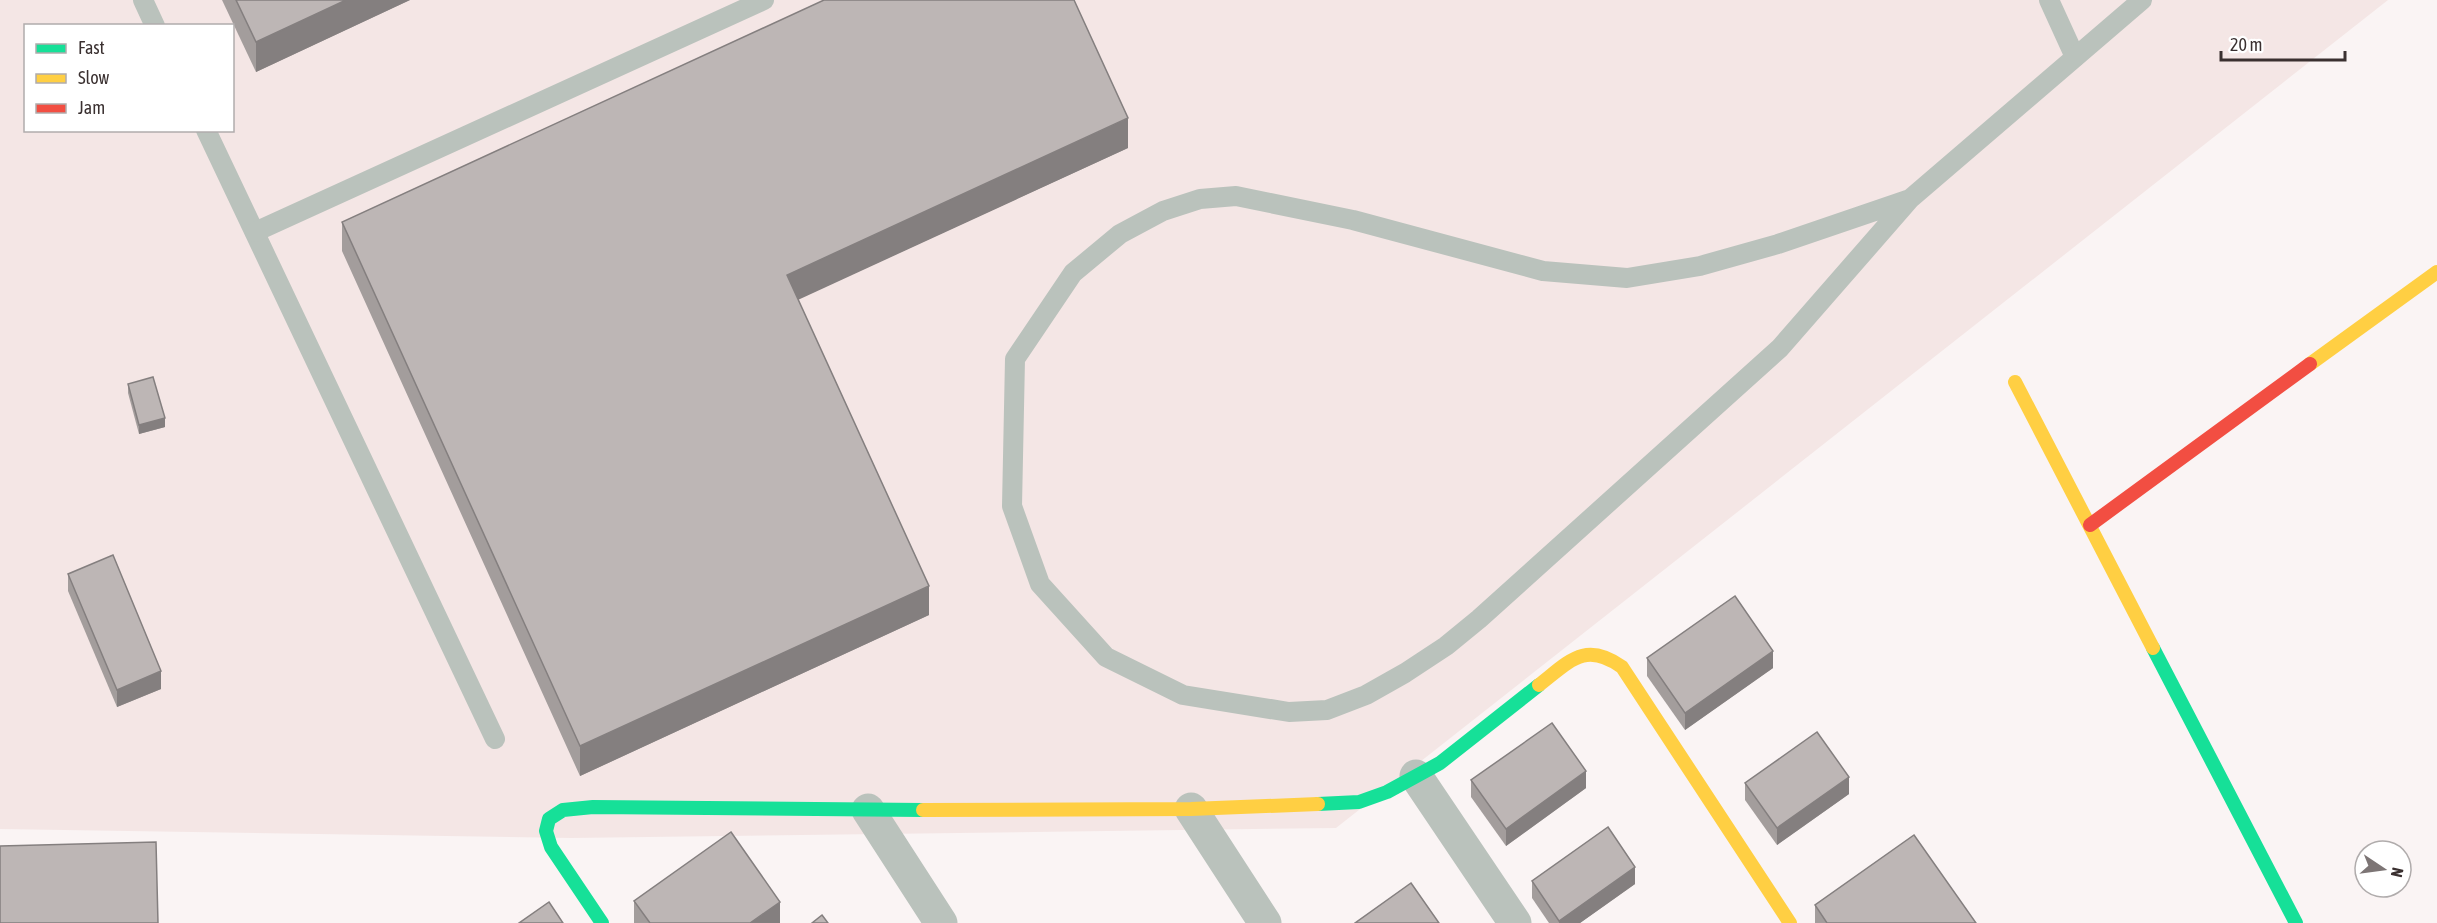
<svg xmlns="http://www.w3.org/2000/svg" width="2437" height="923" viewBox="0 0 2437 923" font-family="'Asap Condensed',sans-serif">
<style>
.built{fill:#f4e6e5;fill-rule:evenodd}
.lines{fill:none;stroke-linecap:round;stroke-linejoin:round}
.lane{stroke:#bac2bc;stroke-width:20}
.street{stroke:#bac2bc;stroke-width:33}
.fast{stroke:#16e098;stroke-width:14}
.slow{stroke:#ffcf43;stroke-width:14}
.jam{stroke:#f24e42;stroke-width:14}
.wall{fill:#a39d9c}
.shaded-wall{fill:#847f7f}
.building{fill:#bdb6b5;stroke:#847f7f;stroke-width:1.5}
</style>
<rect width="100%" height="100%" fill="#faf4f4"/>
<path class="built" d="M0,0H2388L1336,828L571,838L0,829ZM26,26H232V130H26Z"/>
<g class="lines">
<g class="lane">
<path d="M143,0L155,26"/>
<path d="M2049,0L2075,57"/>
<path d="M206,130L495,739"/>
<path d="M1910,199L1780,348L1479,619L1446,646L1405,673L1366,695L1327,710L1289,712L1183,695L1106,657L1040,584L1012,506L1015,359L1073,273L1120,234L1163,211L1200,199L1236,196L1353,220L1543,271L1627,278L1700,266L1778,244L1910,199L2142,0"/>
<path d="M255,232L764,0"/>
</g>
<g class="street">
<path d="M1416,776L1515,923"/>
<path d="M1191,809L1265,923"/>
<path d="M868,810L941,923"/>
</g>
<g class="fast">
<path d="M2153,648L2296,923"/>
<path d="M1318,804L1359,802L1387,792L1440,763L1539,685"/>
<path d="M602,923L551,847L546,831L549,819L563,810L593,807L923,810"/>
</g>
<g class="slow">
<path d="M2310,364L2437,272"/>
<path d="M2015,382L2153,648"/>
<path d="M1539,685C1570,661 1585,641 1622,667L1790,923"/>
<path d="M923,810L1191,809L1318,804"/>
</g>
<path class="jam" d="M2090,525L2310,364"/>
</g>
<g class="wall">
<path d="M222,0H410L256,72Z"/>
<path d="M1128,148L798,299L929,615L580,776L342,251V222Z"/>
<path d="M128,384L165,427L139,434L128,393Z"/>
<path d="M68,574L161,689L117,707L68,591Z"/>
<path d="M1647,658L1773,668L1685,730L1647,676Z"/>
<path d="M1471,780L1586,788L1506,846L1471,797Z"/>
<path d="M1745,783L1849,794L1777,845L1745,800Z"/>
<path d="M1532,881L1635,884L1580,923H1549L1532,898Z"/>
<path d="M634,901L780,923H634Z"/>
<path d="M1815,905L1976,923H1815Z"/>
</g>
<g class="shaded-wall">
<path d="M346,0H410L256,72V42Z"/>
<path d="M1128,118V148L787,305V275Z"/>
<path d="M165,418V427L139,434V425Z"/>
<path d="M929,586V615L580,776V746Z"/>
<path d="M1773,651V668L1685,730V713Z"/>
<path d="M161,671V689L117,707V690Z"/>
<path d="M1586,771V788L1506,846V829Z"/>
<path d="M1849,777V794L1777,845V828Z"/>
<path d="M1635,867V884L1580,923H1559V921Z"/>
<path d="M780,902V923H750Z"/>
</g>
<g class="building">
<path d="M236,0H346L256,42Z"/>
<path d="M824,0H1074L1128,118L787,275L929,586L580,746L342,222Z"/>
<path d="M153,377L165,418L139,425L128,384Z"/>
<path d="M113,555L161,671L117,690L68,574Z"/>
<path d="M1735,596L1773,651L1685,713L1647,658Z"/>
<path d="M1552,723L1586,771L1506,829L1471,780Z"/>
<path d="M1817,732L1849,777L1777,828L1745,783Z"/>
<path d="M1608,827L1635,867L1559,921L1532,881Z"/>
<path d="M731,832L780,902L750,923H650L634,901Z"/>
<path d="M1914,835L1976,923H1827L1815,905Z"/>
<path d="M156,842L158,923H0V846Z"/>
<path d="M1411,883L1439,923H1355Z"/>
<path d="M549,902L563,923H519Z"/>
<path d="M822,915L828,923H812Z"/>
</g>
<rect x="24" y="24" width="210" height="108" fill="#ffffff" stroke="#b0acac" stroke-width="1.5"/>
<rect x="36" y="44" width="30" height="9" fill="#16e098" stroke="#b0acac" stroke-width="1.5"/>
<text x="78" y="54" font-size="18" fill="#3a3030">Fast</text>
<rect x="36" y="74" width="30" height="9" fill="#ffcf43" stroke="#b0acac" stroke-width="1.5"/>
<text x="78" y="84" font-size="18" fill="#3a3030">Slow</text>
<rect x="36" y="104" width="30" height="9" fill="#f24e42" stroke="#b0acac" stroke-width="1.5"/>
<text x="78" y="114" font-size="18" fill="#3a3030">Jam</text>
<g transform="translate(2383 869) rotate(103)"><circle r="28" fill="#ffffff" stroke="#b0acac" stroke-width="1.5"/>
<path d="M0-4.5L10 22L0 15L-10 22Z" fill="#7d7575"/>
<text y="-9" font-size="16" font-weight="bold" text-anchor="middle" fill="#3a3030">N</text>
</g>
<path d="M2221 51v9h124v-9" fill="none" stroke="#3a3030" stroke-width="3"/>
<text x="2230" y="51" font-size="18" fill="#3a3030" stroke="#ffffff" stroke-width="4.5" paint-order="stroke">20 m</text>
</svg>
